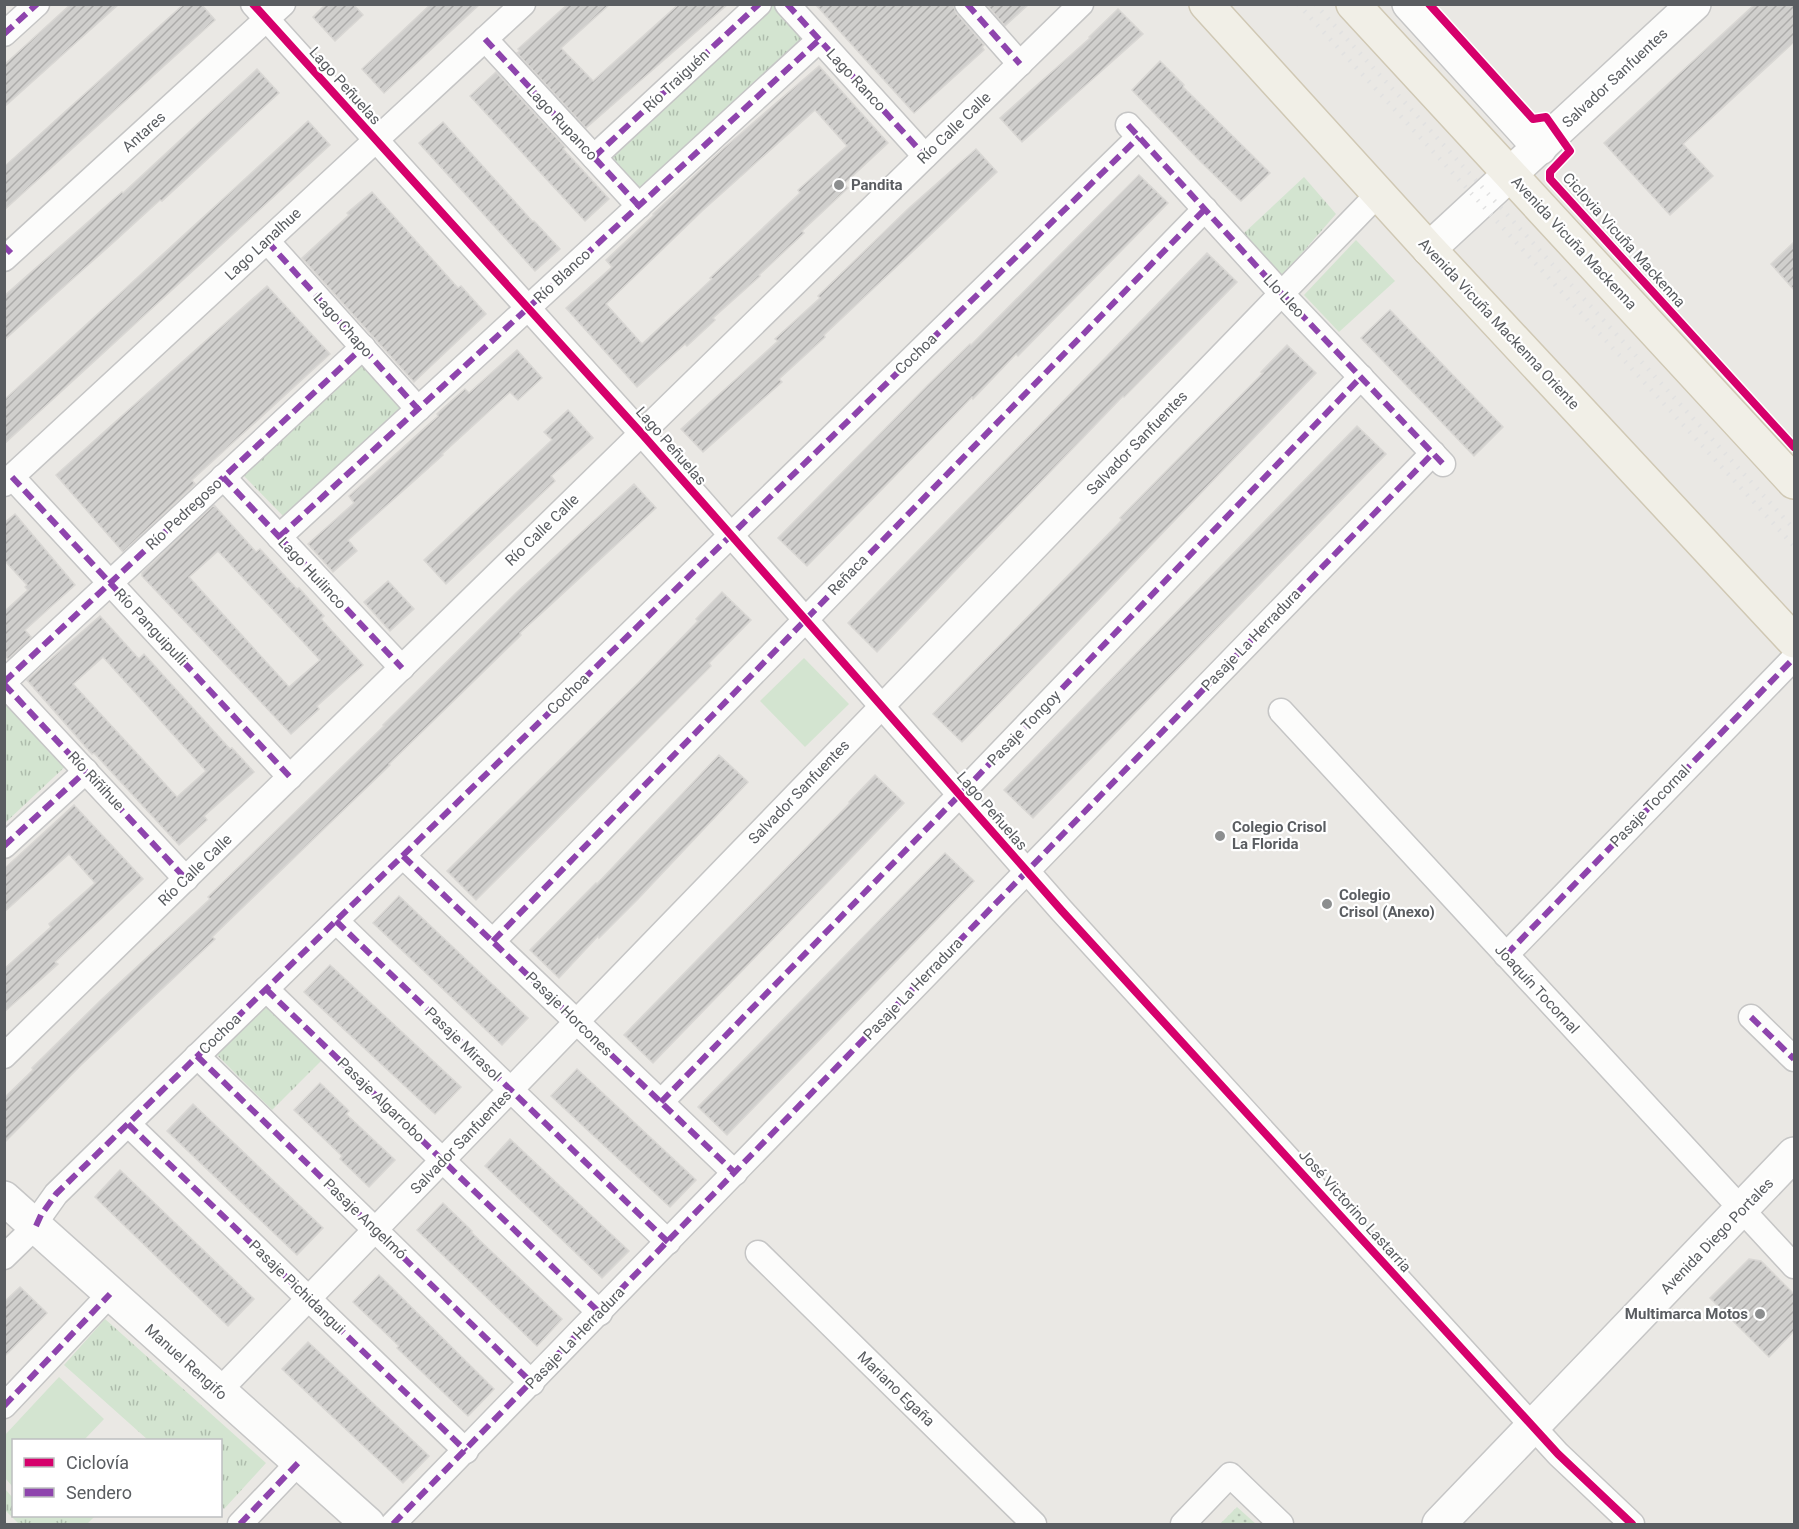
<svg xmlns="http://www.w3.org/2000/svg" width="1799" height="1529" viewBox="0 0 1799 1529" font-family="Roboto,sans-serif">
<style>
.grass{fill:url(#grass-tufts)}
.park{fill:url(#park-dots)}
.pitch{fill:#d3e4d0}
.building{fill:url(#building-hatch);stroke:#d9d7d4;stroke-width:1.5;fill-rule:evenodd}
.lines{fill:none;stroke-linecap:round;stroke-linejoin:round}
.street-casing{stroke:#c5c5c5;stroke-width:27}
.secondary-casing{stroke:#c6c6c6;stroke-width:36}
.primary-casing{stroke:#d0c8b4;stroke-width:36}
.street{stroke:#fcfcfb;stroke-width:24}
.secondary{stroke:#fcfcfb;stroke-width:33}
.primary{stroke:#f1efe7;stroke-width:33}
.rail{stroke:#e1e1e1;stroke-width:4.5;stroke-dasharray:1.5 8;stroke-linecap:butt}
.quiet{stroke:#8e44ad;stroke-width:6;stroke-dasharray:12 6;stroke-linecap:butt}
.cycleway-casing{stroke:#fff;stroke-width:11}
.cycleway{stroke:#d6006c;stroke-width:8}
.poi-dot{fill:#8c8e8f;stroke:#fff;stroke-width:2}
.labels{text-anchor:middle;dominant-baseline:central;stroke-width:4.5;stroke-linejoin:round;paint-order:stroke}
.street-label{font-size:15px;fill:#5a5d61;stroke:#fff}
.poi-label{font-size:15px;font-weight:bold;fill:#5a5d61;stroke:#fff;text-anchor:start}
</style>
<defs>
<pattern id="grass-tufts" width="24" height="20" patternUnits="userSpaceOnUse" patternTransform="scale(1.5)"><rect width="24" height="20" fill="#d3e4d0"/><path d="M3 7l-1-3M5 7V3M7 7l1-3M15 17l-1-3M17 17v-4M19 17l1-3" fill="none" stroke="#aebcac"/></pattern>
<pattern id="park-dots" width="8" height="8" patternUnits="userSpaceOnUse" patternTransform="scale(1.5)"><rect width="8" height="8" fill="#d3e4d0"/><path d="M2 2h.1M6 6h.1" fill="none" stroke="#aebcac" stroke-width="1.8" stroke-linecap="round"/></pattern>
<pattern id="building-hatch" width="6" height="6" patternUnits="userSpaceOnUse" patternTransform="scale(1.5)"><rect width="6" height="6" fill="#d0cfcd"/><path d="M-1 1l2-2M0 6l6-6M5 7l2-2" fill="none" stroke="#acabaa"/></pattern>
</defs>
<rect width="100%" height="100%" fill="#eae8e4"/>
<g class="grass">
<path d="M764,5H776L806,39L640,193L603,156Z"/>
<path d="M1304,177L1336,214L1282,276L1243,234Z"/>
<path d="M1356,240L1395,281L1339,332L1304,295Z"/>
<path d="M368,359L408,408L287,520L243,475Z"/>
<path d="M4,702L70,762L5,823Z"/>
<path d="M268,999L326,1056L272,1110L215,1053Z"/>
<path d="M105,1319L266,1463L224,1509L221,1505L220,1440H148L64,1365Z"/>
<path d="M5,1489L13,1498L14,1516H95L87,1524H19L5,1510Z"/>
</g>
<path class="park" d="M1237,1507L1256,1524H1220Z"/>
<g class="pitch">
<path d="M804,658L849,704L805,747L760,701Z"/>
<path d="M59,1377L104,1419L84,1440H14L13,1487L5,1478V1435Z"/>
</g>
<g class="building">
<path d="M71,4H119L4,107V65Z"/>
<path d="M184,4H201L215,20L4,210V167Z"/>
<path d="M326,4H353L363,15L335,41L313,17Z"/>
<path d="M431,4H480L384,93L362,69Z"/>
<path d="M568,4H610L561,48L593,81L679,4H728L586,128L517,53L520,51L518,49Z"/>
<path d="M815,4H953L956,13L984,45L982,47L984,50L914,113Z"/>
<path d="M986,4H1029L1005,26Z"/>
<path d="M1755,4H1794V42L1683,144L1713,176L1670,215L1604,143Z"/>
<path d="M1118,9L1143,34L1022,142L1000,118L1090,38L1089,37Z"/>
<path d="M1160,61L1184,85L1183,87L1270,173L1241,201L1199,160L1132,90Z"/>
<path d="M819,66L888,143L844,184L848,188L802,231L804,233L759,275L760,276L713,318L715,320L687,346L685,344L637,387L566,308L612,267L606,260L654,215L653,214L724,148ZM815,110L847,146L798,190L800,193L710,278L712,279L642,344L606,304L702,211Z"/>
<path d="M257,69L279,93L162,201L160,200L115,241L4,340V296L122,192L123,193Z"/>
<path d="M496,72L565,147L563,149L609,199L585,221L470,96Z"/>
<path d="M308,121L330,145L4,444V400Z"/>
<path d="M443,122L533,222L534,221L560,249L535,271L419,143Z"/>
<path d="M976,149L997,172L824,335L825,337L779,379L782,382L703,452L681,429L778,341L775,339L820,298L818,296L909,208Z"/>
<path d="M1139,175L1168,203L1018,356L1016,354L973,399L972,397L807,566L778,538L927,386L970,344L971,345Z"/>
<path d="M372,192L458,288L461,286L486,314L414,382L302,258L349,215L347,213Z"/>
<path d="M1794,242V290L1771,264Z"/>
<path d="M1207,253L1237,282L1124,397L1123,396L877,652L848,623Z"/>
<path d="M267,286L330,354L192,480L195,484L123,552L56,475Z"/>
<path d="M1390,310L1503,427L1474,456L1361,338Z"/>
<path d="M1287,345L1316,373L962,742L933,714L1122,520L1120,518L1263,373L1261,372Z"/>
<path d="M517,350L542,378L518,400L510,392L442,454L443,455L348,540L357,551L333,572L308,544L354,503L349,496L438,416L437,414L465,389L469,393Z"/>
<path d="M568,410L593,438L551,476L555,481L446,584L424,560L552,440L544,432Z"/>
<path d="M1357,426L1386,454L1033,818L1004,790Z"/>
<path d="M634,484L656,508L520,633L521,635L389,764L390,765L212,937L215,939L81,1065L4,1143V1098L33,1070L32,1068L101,1000L210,899L208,897L384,726L383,725L517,592Z"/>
<path d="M214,505L256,552L260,549L297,589L299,588L324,616L321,619L363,665L317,706L319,709L291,734L142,576V573ZM218,551L320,660L289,687L189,577Z"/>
<path d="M15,514L75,585L25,630L31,637L8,659L4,655V608L6,610L28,590L25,587L27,585L4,560V523Z"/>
<path d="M388,581L414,609L390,631L364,602Z"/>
<path d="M722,592L751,620L709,663L711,666L476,900L447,871L639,682L698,621L696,619Z"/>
<path d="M100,616L139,659L144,654L230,749L232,748L254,772L204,816L207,820L179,845L94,753L92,754L27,680ZM103,657L206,771L177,797L73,684Z"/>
<path d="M719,755L748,782L638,899L599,938L598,936L559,978L530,950L596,883L597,884Z"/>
<path d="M875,775L904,803L653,1063L624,1035L850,803L849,802Z"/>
<path d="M74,805L143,879L55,962L58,964L4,1012V969L51,927L49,924L95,883L69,854L4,912V869Z"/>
<path d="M945,853L974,881L727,1135L698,1107Z"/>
<path d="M399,896L528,1018L502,1045L373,923Z"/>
<path d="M330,965L461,1087L435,1114L304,992Z"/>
<path d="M577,1069L696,1180L670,1207L551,1096Z"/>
<path d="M320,1083L349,1111L346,1114L395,1160L369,1187L340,1159L342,1156L294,1110Z"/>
<path d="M193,1104L323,1228L297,1255L167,1131Z"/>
<path d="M510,1139L629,1251L602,1278L485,1166Z"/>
<path d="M120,1170L254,1299L228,1326L95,1197Z"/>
<path d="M443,1203L472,1231L471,1232L562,1319L537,1346L417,1230Z"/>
<path d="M1749,1259L1761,1261L1794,1294V1331L1769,1357L1710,1298Z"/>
<path d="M379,1275L494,1389L468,1416L397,1348L399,1346L353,1302Z"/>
<path d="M20,1287L47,1313L4,1357V1302Z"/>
<path d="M308,1342L429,1456L403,1483L282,1369Z"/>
</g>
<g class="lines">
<g class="street-casing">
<g id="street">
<path d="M253,4L642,434L1062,911L1558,1454L1632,1524"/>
<path d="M787,4L925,156"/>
<path d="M967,4L1020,64"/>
<path d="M4,34L37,4"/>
<path d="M485,39L639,206"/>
<path d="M1128,125L1281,293L1443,464"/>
<path d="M594,157L759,4"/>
<path d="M267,241L418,409"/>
<path d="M4,259L283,4"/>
<path d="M12,477L290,777"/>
<path d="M223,477L402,668"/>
<path d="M4,484L523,4"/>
<path d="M279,537L819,40"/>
<path d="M4,682L363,347"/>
<path d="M4,684L186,879"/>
<path d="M1281,711L1794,1266"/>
<path d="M4,846L86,771"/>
<path d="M403,856L735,1173"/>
<path d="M336,921L668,1242"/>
<path d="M493,941L1205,209"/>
<path d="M1506,955L1794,658"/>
<path d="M266,989L600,1313"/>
<path d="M1751,1017L1794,1059"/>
<path d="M4,1056L1081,4"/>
<path d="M197,1056L532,1383"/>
<path d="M661,1102L975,779L1361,377"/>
<path d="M128,1124L466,1451"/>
<path d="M758,1253L1034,1524"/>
<path d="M4,1257L36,1226L41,1215L56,1194L1139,137"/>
<path d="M219,1391L1379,193"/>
<path d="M4,1406L110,1294"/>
<path d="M240,1524L299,1462"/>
<path d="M393,1524L1433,453"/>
<path d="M1183,1524L1230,1475L1281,1524"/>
</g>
</g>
<g class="secondary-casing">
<g id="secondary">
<path d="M1409,4L1540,148"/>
<path d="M1429,249L1694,4"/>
<path d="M4,1198L368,1524"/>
<path d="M1439,1524L1794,1154"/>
</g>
</g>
<g class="primary-casing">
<g id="primary">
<path d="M1206,4L1429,249L1794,641"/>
<path d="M1353,4L1794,482"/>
</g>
</g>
<use href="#street" class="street"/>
<use href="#secondary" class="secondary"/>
<use href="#primary" class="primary"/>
<g class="rail">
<path d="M1298,4L1794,546"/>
<path d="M1315,4L1794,529"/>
</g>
<g class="quiet">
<path d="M787,4L925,156"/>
<path d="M967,4L1020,64"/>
<path d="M4,34L37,4"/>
<path d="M485,39L639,206"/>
<path d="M1128,125L1281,293L1443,464"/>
<path d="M594,157L759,4"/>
<path d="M267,241L418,409"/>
<path d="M4,246L11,253"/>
<path d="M12,477L290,777"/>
<path d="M223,477L402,668"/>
<path d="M279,537L819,40"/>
<path d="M4,682L363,347"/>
<path d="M4,684L186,879"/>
<path d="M4,846L86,771"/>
<path d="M403,856L735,1173"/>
<path d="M336,921L668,1242"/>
<path d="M493,941L1205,209"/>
<path d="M1506,955L1794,658"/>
<path d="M266,989L600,1313"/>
<path d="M1751,1017L1794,1059"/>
<path d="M197,1056L532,1383"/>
<path d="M661,1102L975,779L1361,377"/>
<path d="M128,1124L466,1451"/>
<path d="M36,1226L41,1215L56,1194L1139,137"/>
<path d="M4,1406L110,1294"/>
<path d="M240,1524L299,1462"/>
<path d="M393,1524L1433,453"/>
</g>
<g class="cycleway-casing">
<g id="cycleway">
<path d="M253,4L642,434L1062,911L1558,1454L1632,1524"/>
<path d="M1429,4L1533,119L1546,117L1570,151L1550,172V179L1794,447"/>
</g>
</g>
<use href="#cycleway" class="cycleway"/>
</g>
<g class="poi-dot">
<circle cx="839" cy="185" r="6"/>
<circle cx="1220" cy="836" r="6"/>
<circle cx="1327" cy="904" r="6"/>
<circle cx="1760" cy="1314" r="6"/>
</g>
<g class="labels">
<g class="street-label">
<text transform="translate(1615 78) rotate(-43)">Salvador Sanfuentes</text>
<text transform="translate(856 80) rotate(47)">Lago Ranco</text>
<text transform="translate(676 81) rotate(-43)">Río Traiguén</text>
<text transform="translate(345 86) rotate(48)">Lago Peñuelas</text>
<text transform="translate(562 123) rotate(47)">Lago Rupanco</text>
<text transform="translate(954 128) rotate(-44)">Río Calle Calle</text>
<text transform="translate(144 132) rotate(-42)">Antares</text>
<text transform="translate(1624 240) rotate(48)">Ciclovia Vicuña Mackenna</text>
<text transform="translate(1574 243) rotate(47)">Avenida Vicuña Mackenna</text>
<text transform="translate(263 244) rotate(-43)">Lago Lanalhue</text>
<text transform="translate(562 276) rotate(-43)">Río Blanco</text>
<text transform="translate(1284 296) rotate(47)">Llo Lleo</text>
<text transform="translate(1499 324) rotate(47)">Avenida Vicuña Mackenna Oriente</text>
<text transform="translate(343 325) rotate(48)">Lago Chapo</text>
<text transform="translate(916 354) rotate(-44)">Cochoa</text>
<text transform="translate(1137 443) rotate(-46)">Salvador Sanfuentes</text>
<text transform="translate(671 446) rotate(49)">Lago Peñuelas</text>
<text transform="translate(184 514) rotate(-43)">Río Pedregoso</text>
<text transform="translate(542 530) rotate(-44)">Río Calle Calle</text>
<text transform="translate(312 573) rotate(47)">Lago Huilinco</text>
<text transform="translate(848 575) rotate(-46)">Reñaca</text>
<text transform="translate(151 627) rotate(47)">Río Panguipulli</text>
<text transform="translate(1251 640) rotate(-46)">Pasaje La Herradura</text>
<text transform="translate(568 694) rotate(-44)">Cochoa</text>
<text transform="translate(1024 728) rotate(-46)">Pasaje Tongoy</text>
<text transform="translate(96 781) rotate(47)">Río Riñihue</text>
<text transform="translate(799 792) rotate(-46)">Salvador Sanfuentes</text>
<text transform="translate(1650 806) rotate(-46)">Pasaje Tocornal</text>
<text transform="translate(992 811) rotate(49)">Lago Peñuelas</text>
<text transform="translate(195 870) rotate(-44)">Río Calle Calle</text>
<text transform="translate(913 989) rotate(-46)">Pasaje La Herradura</text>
<text transform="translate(1537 989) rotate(47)">Joaquín Tocornal</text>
<text transform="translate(569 1014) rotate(44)">Pasaje Horcones</text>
<text transform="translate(220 1034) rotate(-44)">Cochoa</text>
<text transform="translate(463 1044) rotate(44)">Pasaje Mirasol</text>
<text transform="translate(381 1100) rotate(44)">Pasaje Algarrobo</text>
<text transform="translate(461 1142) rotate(-46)">Salvador Sanfuentes</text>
<text transform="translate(1355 1211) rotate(48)">José Victorino Lastarria</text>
<text transform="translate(365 1219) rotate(44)">Pasaje Angelmó</text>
<text transform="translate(1717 1236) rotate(-46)">Avenida Diego Portales</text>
<text transform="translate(297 1287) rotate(44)">Pasaje Pichidangui</text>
<text transform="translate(575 1338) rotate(-46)">Pasaje La Herradura</text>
<text transform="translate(186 1362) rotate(42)">Manuel Rengifo</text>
<text transform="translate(896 1389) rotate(44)">Mariano Egaña</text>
</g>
<g class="poi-label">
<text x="851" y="185">Pandita</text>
<text x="1232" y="827">Colegio Crisol<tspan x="1232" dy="17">La Florida</tspan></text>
<text x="1339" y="895">Colegio<tspan x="1339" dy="17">Crisol (Anexo)</tspan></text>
<text x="1748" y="1314" text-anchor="end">Multimarca Motos</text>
</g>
</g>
<rect width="1799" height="1529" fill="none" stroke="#5a5d61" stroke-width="12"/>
<rect x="12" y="1439" width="210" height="78" fill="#ffffff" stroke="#bdbec0" stroke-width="1.5"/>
<rect x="24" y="1458" width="30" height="9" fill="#d6006c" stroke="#bdbec0" stroke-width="1.5"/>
<text x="66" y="1469" font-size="18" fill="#5a5d61">Ciclovía</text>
<rect x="24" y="1488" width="30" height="9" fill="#8e44ad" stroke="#bdbec0" stroke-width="1.5"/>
<text x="66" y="1499" font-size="18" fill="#5a5d61">Sendero</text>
</svg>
